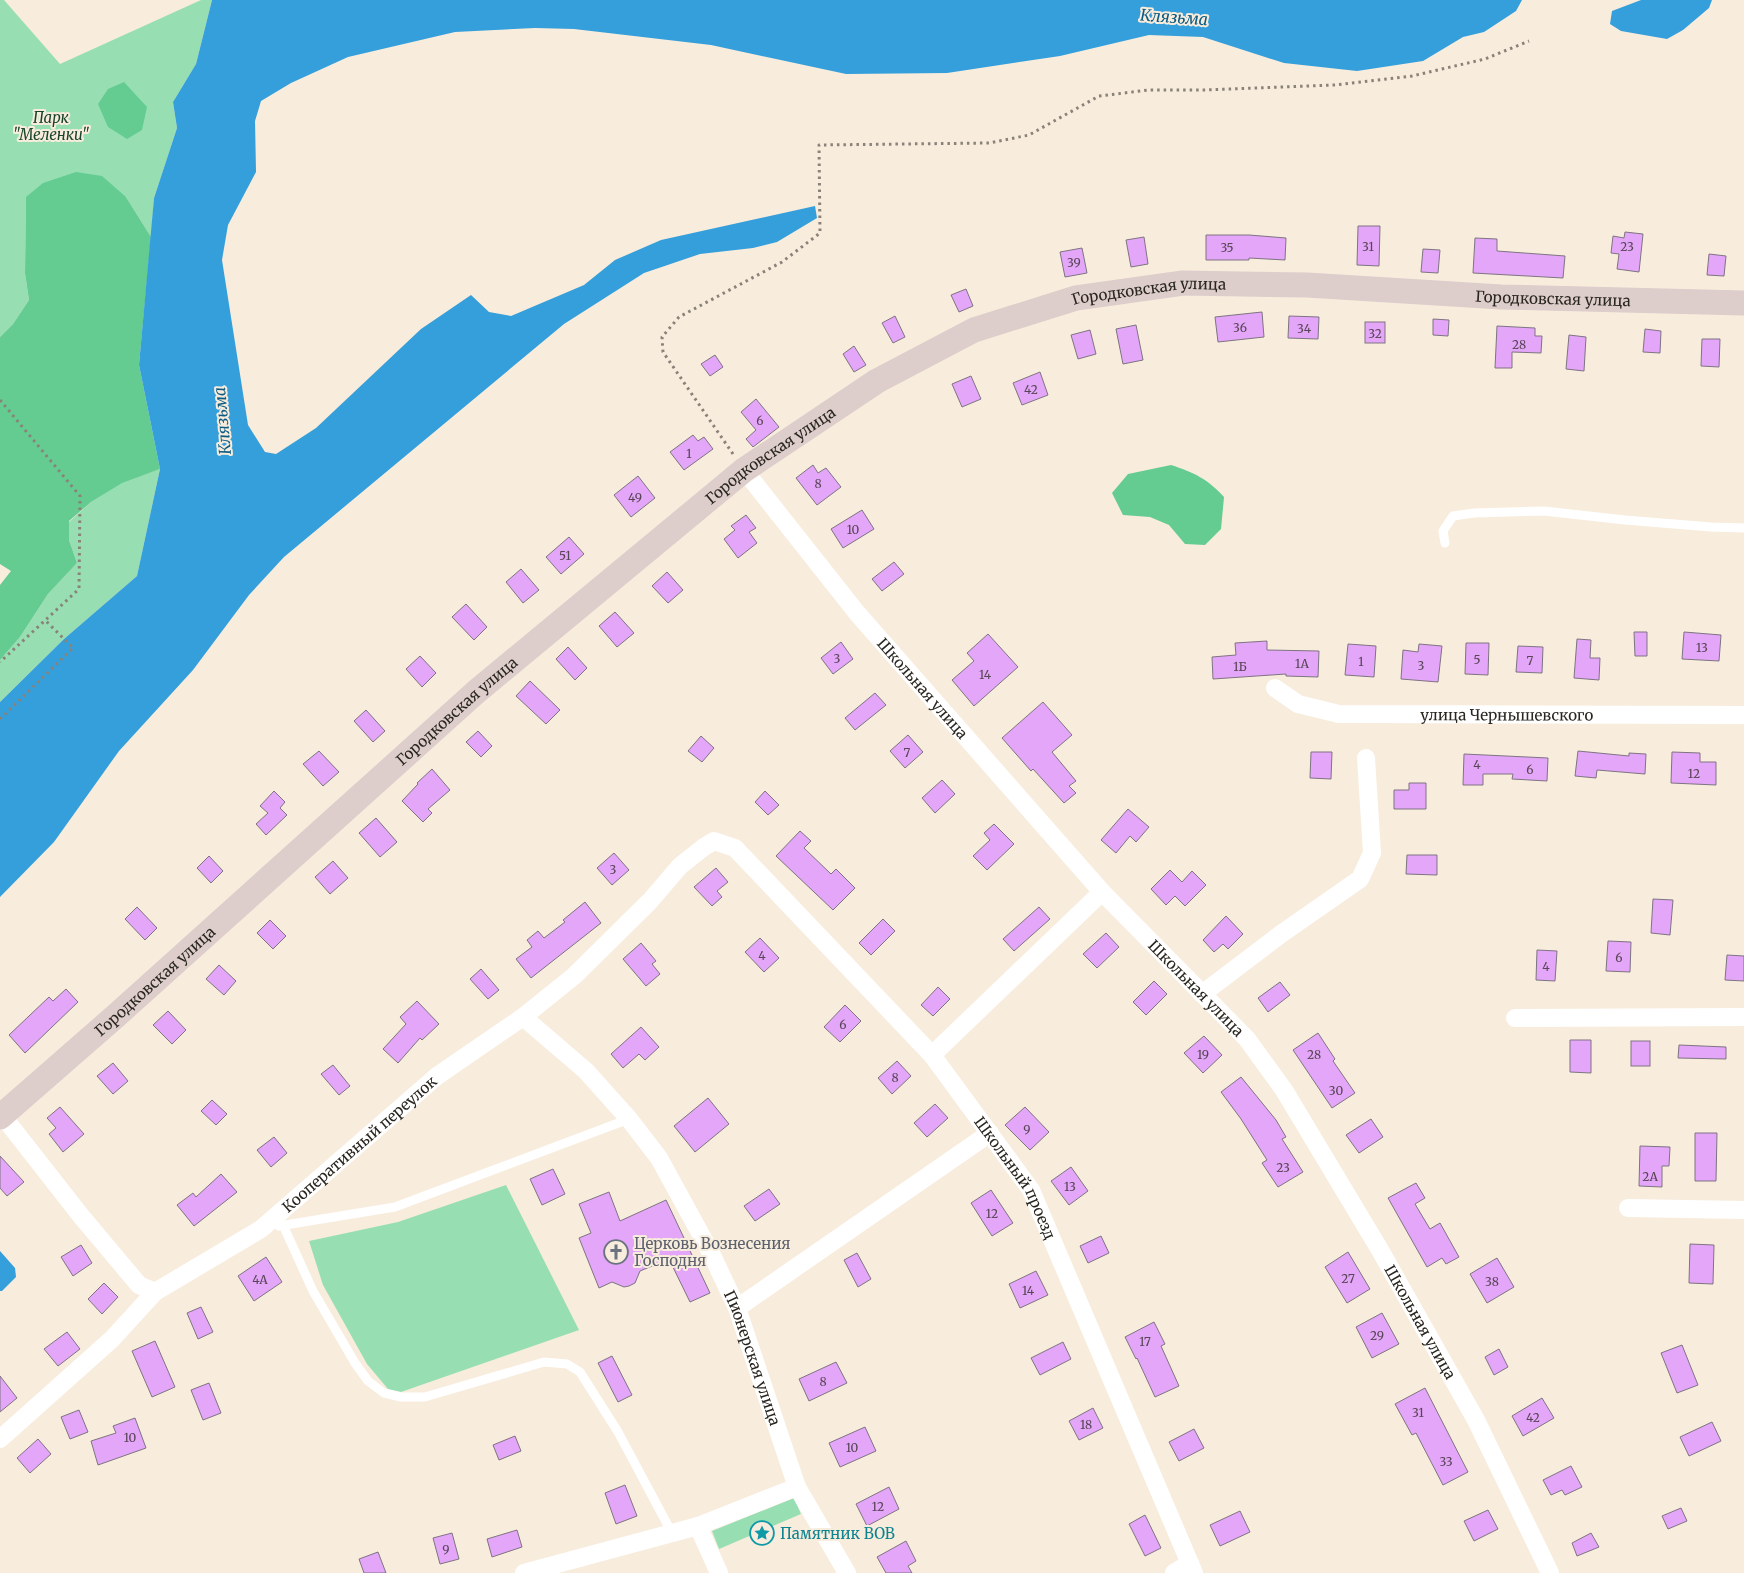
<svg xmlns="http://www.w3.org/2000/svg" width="1744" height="1573" viewBox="0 0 1744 1573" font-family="Merriweather,serif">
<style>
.green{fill:#97dfb3}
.forest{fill:#64cc91}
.water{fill:#349fdb}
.building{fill:#e3a6f8;stroke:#7e7481}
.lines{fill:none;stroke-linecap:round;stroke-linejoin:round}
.path{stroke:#8a8278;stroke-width:3;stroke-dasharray:2.5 4;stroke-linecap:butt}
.lane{stroke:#fff;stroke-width:9}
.street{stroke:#fff;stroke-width:18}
.secondary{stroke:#ddcdcb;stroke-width:25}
.labels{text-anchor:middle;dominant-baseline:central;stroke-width:4;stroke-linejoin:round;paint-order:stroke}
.number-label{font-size:12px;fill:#584555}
.park-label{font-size:15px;font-style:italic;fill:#1a452d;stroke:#f8ecdd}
.street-label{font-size:15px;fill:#29251f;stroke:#f8ecdd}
.worship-label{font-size:15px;fill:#5b616d;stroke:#f8ecdd;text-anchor:start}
.culture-label{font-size:15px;fill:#0d838f;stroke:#f8ecdd;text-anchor:start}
.water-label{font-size:16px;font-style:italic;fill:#0b5b83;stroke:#f8ecdd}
</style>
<rect width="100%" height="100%" fill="#f8ecdd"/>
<g class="green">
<path d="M0,0H4L60,64L201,0H212L196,64L173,102L177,128L154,198L151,237L126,197H26L25,273L29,300L13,324L0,337Z"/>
<path d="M160,469L137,576L64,639L0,702V660L20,637L48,594L77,563L69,540V522L91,502L122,482Z"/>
<path d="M506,1185L579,1330L401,1392L388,1389L367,1364L323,1285L309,1241L398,1222Z"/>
<path d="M794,1498L801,1514L719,1549L712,1531Z"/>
</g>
<g class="forest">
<path d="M124,82L147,107L142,130L127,139L108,127L98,104L108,89Z"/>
<path d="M76,172L102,176L126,197L151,237L139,365L160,469L122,483L91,502L69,521V540L77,563L48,594L20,637L0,660V585L11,571L0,564V337L13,324L29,300L25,273L26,197L43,183Z"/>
<path d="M1171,465C1193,472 1208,479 1224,497L1221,529L1205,545L1185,544L1169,525L1150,517L1123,515L1112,493L1128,474Z"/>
</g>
<g class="water">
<path d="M212,0H1522L1516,11L1484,32L1463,37L1423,61L1357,71L1284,63L1203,37L1149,35L1060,56L947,73L846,74L711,45L574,29L535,28L455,32L348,57L291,83L261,101L255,121L256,172L228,225L222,260L248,425L265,452L276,454L316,428L421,329L471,295L489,312L511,316L584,285L615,260L661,240L815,206L817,218L777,242L753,248L700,254L644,273L564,324L284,557L249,595L193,670L119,751L54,842L0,897V702L64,639L137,576L160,469L139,365L154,198L177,128L173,102L196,64Z"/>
<path d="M1641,0H1712L1709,8L1683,30L1667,39L1621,31L1610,24L1612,11Z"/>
<path d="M0,1251L15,1268L16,1277L2,1291H0Z"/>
</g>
<g class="building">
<path d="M1358,226H1380L1379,266L1357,265Z"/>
<path d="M1625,232L1643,234L1639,272L1617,269L1619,254L1611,253L1613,236L1624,238Z"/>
<path d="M1206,235H1249L1286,238L1285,260L1249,258V260H1206Z"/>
<path d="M1144,237L1148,264L1131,267L1126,240Z"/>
<path d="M1475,238L1497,239V251L1565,256L1563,278L1473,273Z"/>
<path d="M1082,248L1087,273L1065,277L1060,252Z"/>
<path d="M1423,249L1440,250L1438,273L1421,272Z"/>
<path d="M1709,254L1726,256L1724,276L1707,275Z"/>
<path d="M966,289L973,306L959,312L951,295Z"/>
<path d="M1262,312L1264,337L1218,342L1215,317Z"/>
<path d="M895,316L905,337L893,343L882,323Z"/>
<path d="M1289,316L1319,317L1318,339L1288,338Z"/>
<path d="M1433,319L1449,320L1448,336L1433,335Z"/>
<rect x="1365" y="322" width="20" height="21"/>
<path d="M1136,325L1143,360L1123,364L1116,329Z"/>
<path d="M1497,326L1535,328V336H1542L1541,353L1512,352V368H1495Z"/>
<path d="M1645,329L1661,331L1660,353L1643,352Z"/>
<path d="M1090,330L1096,354L1078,359L1071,335Z"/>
<path d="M1569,335L1586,337L1584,371L1566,369Z"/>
<path d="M1702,339H1720L1719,367L1701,366Z"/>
<path d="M854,346L866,365L854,372L843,354Z"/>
<path d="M715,355L723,367L710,376L701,364Z"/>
<path d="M1040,372L1048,395L1022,405L1013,383Z"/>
<path d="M971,376L981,399L962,407L952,384Z"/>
<path d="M756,399L779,427L753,447L746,439L756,430L741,412Z"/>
<path d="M693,435L698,441L704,437L713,449L684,470L670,452Z"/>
<path d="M813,465L818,473L826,468L841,487L817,505L796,478Z"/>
<path d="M638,476L655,498L631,517L614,495Z"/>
<path d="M862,510L874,529L843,548L831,529Z"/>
<path d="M746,515L756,528L749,532L757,543L738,558L724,539L735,530L731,526Z"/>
<path d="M569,537L584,554L561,574L546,557Z"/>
<path d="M894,562L904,574L882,591L872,579Z"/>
<path d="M521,569L539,590L523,603L506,582Z"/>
<path d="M667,572L683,590L668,603L652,586Z"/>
<path d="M466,604L487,627L474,640L452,617Z"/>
<path d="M615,612L634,633L617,647L599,626Z"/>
<path d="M1634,632H1647V656H1635Z"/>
<path d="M1684,632L1721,635L1719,661L1682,659Z"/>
<path d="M988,634L1018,667L974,706L952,680L974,661L967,653Z"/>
<path d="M1577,639L1591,640L1590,658H1600L1599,680L1574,678Z"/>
<path d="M1267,641V650L1319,651L1318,677L1286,676V674L1213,679L1212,657L1236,655L1235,643Z"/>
<path d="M841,642L853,659L833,674L821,658Z"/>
<path d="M1466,643H1489L1488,675L1465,674Z"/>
<path d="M1348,644L1376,646L1374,677L1345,675Z"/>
<path d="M1419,644L1442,646L1438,682L1401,679L1403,650L1418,652Z"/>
<path d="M1518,646L1543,647L1542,673L1516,672Z"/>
<path d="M568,647L587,668L575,680L556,659Z"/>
<path d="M420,656L436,673L422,687L406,669Z"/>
<path d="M530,681L560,710L546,724L516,696Z"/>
<path d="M875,693L886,705L855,730L845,718Z"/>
<path d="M1043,702L1072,735L1052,752L1076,781L1069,786L1076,793L1064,803L1033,769L1031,771L1002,738Z"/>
<path d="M366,710L385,731L373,742L354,721Z"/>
<path d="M478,731L492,746L481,757L466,742Z"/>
<path d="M908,735L923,752L905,768L890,751Z"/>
<path d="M701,736L714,748L702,762L688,751Z"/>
<path d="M319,751L339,772L323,786L303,764Z"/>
<path d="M1578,751L1629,756V753L1646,754L1645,774L1597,770L1596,778L1575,776Z"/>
<path d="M1311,752H1332L1331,779L1310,778Z"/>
<path d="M1672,752L1700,753V762H1716V785L1671,783Z"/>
<path d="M1464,754L1548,758L1547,781L1512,779L1513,774H1483V785H1463Z"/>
<path d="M432,769L450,790L428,809L432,813L423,822L402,801L418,784L417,783Z"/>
<path d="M942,780L955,794L935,813L922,798Z"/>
<path d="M1409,783H1426V809H1394V790H1409Z"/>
<path d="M274,791L285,802L280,808L287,815L266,835L256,824L268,813L260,806Z"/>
<path d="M765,791L779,805L768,815L755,802Z"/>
<path d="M1128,809L1149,827L1136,842L1130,836L1116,853L1101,840Z"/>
<path d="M376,818L397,842L380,857L359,833Z"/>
<path d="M994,824L1014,844L987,870L973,856L990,840L984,833Z"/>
<path d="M800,831L811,841L804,848L831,874L836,869L855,888L833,910L776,856Z"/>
<path d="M614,853L629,870L612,885L597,868Z"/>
<path d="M1407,855H1437V875L1406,874Z"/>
<path d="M209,856L223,871L211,883L197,868Z"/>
<path d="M333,861L348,878L330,894L315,877Z"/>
<path d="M716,868L728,882L717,891L722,897L712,906L694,887Z"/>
<path d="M1170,870L1182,882L1192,871L1206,885L1185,906L1175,896L1166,905L1151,889Z"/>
<path d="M1653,899L1673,900L1670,935L1651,933Z"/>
<path d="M585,902L601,923L531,978L516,959L532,947L527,940L538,931L544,938L565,922L563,920Z"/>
<path d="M137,907L157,928L145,940L125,919Z"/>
<path d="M1039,907L1050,919L1014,951L1003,939Z"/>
<path d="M1226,916L1243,934L1228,949L1223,944L1214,952L1203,940Z"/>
<path d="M883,919L895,931L871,955L859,943Z"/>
<path d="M270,920L286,936L273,949L257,933Z"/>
<path d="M1106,933L1119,947L1097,968L1083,954Z"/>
<path d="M760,938L779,958L764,972L745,952Z"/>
<path d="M1608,941L1631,942L1630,972L1606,971Z"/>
<path d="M641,943L656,961L652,964L660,974L646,986L623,959Z"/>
<path d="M1537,950L1557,951L1555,981L1536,980Z"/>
<path d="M1727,955L1744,956V981L1725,980Z"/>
<path d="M219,965L236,981L224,995L206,979Z"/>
<path d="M481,969L499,990L488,999L470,979Z"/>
<path d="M1154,981L1167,994L1146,1015L1133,1002Z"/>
<path d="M1280,982L1290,995L1268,1012L1258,998Z"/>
<path d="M938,987L950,999L933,1016L921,1005Z"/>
<path d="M66,989L78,1002L25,1053L9,1035L49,997L53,1001Z"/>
<path d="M417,1001L439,1024L422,1040L420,1038L398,1063L383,1049L406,1024L400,1017Z"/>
<path d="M845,1005L861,1021L840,1042L824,1027Z"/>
<path d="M168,1011L186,1030L172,1044L153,1025Z"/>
<path d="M641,1027L659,1047L645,1060L639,1054L623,1068L611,1054Z"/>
<path d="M1318,1033L1335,1059L1333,1061L1355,1093L1332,1108L1293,1050Z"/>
<path d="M1204,1036L1222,1055L1203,1073L1184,1053Z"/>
<path d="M1570,1040H1591V1073L1570,1072Z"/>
<rect x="1631" y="1041" width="19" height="25"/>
<path d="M1679,1045L1726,1047V1059L1678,1058Z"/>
<path d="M897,1061L911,1076L892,1094L878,1078Z"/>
<path d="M113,1063L128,1081L113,1094L97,1076Z"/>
<path d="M333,1065L350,1086L339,1095L321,1074Z"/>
<path d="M1241,1077L1276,1120L1286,1137L1282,1139L1303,1172L1278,1187L1262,1163L1267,1160L1241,1119L1221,1092Z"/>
<path d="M708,1098L729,1124L695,1152L674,1126Z"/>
<path d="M212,1100L227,1114L216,1125L201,1111Z"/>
<path d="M935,1104L948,1118L927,1137L914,1123Z"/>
<path d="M60,1107L84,1134L63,1152L49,1134L56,1128L47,1118Z"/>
<path d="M1025,1107L1049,1132L1030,1150L1005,1125Z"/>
<path d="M1371,1119L1383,1137L1359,1153L1346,1135Z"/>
<path d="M1695,1133H1717L1716,1181H1695Z"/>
<path d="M274,1137L287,1153L271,1167L257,1150Z"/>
<path d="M1640,1146L1670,1147L1669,1166H1662V1187L1639,1186Z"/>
<path d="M0,1156L24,1182L7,1196L0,1188Z"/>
<path d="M1071,1167L1088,1191L1069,1205L1051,1181Z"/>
<path d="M553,1169L565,1194L542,1205L530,1179Z"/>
<path d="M221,1174L237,1192L194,1226L177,1205L193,1193L196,1197Z"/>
<path d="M1416,1183L1425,1198L1415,1204L1430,1229L1440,1223L1459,1257L1446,1264L1442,1258L1427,1267L1388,1198Z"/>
<path d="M769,1189L780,1204L755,1221L744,1206Z"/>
<path d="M991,1190L1013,1223L992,1236L971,1203Z"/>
<path d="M609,1192L620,1221L666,1200L710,1293L690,1302L669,1259L640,1271L635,1283L629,1286L624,1287L612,1282L599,1288L579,1238L591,1233L579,1204Z"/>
<path d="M1101,1236L1109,1253L1088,1263L1080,1246Z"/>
<path d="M1690,1244L1714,1245L1713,1284L1689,1283Z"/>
<path d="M81,1245L92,1263L73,1276L61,1257Z"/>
<path d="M1348,1252L1370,1289L1347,1303L1325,1267Z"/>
<path d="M857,1253L871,1279L858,1287L844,1260Z"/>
<path d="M266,1257L282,1282L254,1301L238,1276Z"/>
<path d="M1497,1258L1514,1287L1487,1303L1470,1274Z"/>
<path d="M1036,1271L1048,1295L1020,1308L1009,1284Z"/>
<path d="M104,1283L118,1297L102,1314L88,1299Z"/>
<path d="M201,1307L213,1332L198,1339L187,1313Z"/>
<path d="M1382,1313L1399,1344L1372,1358L1356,1327Z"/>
<path d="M1154,1322L1165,1344L1161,1346L1179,1386L1155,1397L1137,1358L1136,1359L1125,1337Z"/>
<path d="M67,1332L80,1349L58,1366L44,1349Z"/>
<path d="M155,1341L175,1387L152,1397L132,1351Z"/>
<path d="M1063,1342L1071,1359L1040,1375L1031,1358Z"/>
<path d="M1682,1345L1698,1385L1677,1393L1661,1353Z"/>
<path d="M1499,1349L1508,1367L1494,1375L1485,1357Z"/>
<path d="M612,1356L632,1395L618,1402L598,1363Z"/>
<path d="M836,1362L847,1383L809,1401L799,1379Z"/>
<path d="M0,1376L17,1398L0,1412Z"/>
<path d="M209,1383L221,1413L203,1420L191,1390Z"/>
<path d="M1425,1388L1468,1472L1443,1485L1416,1433L1412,1435L1395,1404Z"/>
<path d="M1542,1398L1554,1418L1523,1436L1512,1416Z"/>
<path d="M1093,1408L1103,1428L1079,1440L1069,1421Z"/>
<path d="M79,1410L88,1432L70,1439L61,1417Z"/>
<path d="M135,1418L146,1448L98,1465L91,1441L116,1433L113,1426Z"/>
<path d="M1712,1422L1721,1441L1689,1456L1680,1437Z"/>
<path d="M865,1427L876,1451L840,1467L829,1443Z"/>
<path d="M1194,1429L1204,1448L1179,1461L1169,1442Z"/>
<path d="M515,1436L521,1451L499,1460L493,1445Z"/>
<path d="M38,1439L51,1454L30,1473L17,1458Z"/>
<path d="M1571,1466L1582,1487L1565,1495L1562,1490L1551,1495L1543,1480Z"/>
<path d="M625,1485L637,1516L616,1524L605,1493Z"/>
<path d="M889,1487L899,1509L867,1526L856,1504Z"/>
<path d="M1681,1508L1687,1521L1668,1529L1662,1516Z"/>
<path d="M1488,1510L1498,1529L1474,1541L1464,1521Z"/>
<path d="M1240,1511L1250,1532L1220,1546L1210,1525Z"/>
<path d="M1145,1515L1161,1548L1145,1556L1129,1524Z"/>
<path d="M517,1530L522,1547L492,1557L487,1539Z"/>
<path d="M452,1533L459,1559L440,1564L433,1538Z"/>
<path d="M1591,1533L1599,1547L1577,1556L1572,1543Z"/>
<path d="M906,1541L916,1561L908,1566L912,1573H886L877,1557Z"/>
<path d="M378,1552L386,1573H364L359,1559Z"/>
</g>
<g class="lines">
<g class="path">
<path d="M0,400L80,496L79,589L0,662"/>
<path d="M733,454L663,352L662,337L679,317L782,262L820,233L819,145L989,143L1029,135L1099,96L1149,90H1205L1334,85L1412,76L1485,59L1529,41"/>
<path d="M0,719L73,648L45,620"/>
</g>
<g class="lane">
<path d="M1445,543L1443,531L1453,516L1474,513L1544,511L1625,520L1711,527L1744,528"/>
<path d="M283,1225L313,1291L355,1363L368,1381L384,1393L401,1397H425L544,1362L567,1364L580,1372L618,1432L672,1533"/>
<path d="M279,1226L395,1207L629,1119"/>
</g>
<g class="street">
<path id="s1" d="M744,470L857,613L1102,892L1247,1039L1284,1090L1380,1250L1476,1420L1550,1573"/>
<path id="s2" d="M1275,688L1298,704L1339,714L1744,715"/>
<path d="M1202,994L1281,934L1360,879L1372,853L1366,758"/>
<path id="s3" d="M523,1017L586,1071L629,1119L659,1158L711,1253L737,1308L797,1487L847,1573"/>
<path d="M1515,1018L1744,1017"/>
<path d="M932,1055L1102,892"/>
<path id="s4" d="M2,1115L81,1216L139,1285L155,1292L261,1229L437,1076L523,1017L574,976L650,901L680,866L704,847L714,841L735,848L932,1055L1031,1190L1194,1573"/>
<path d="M1628,1208L1744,1210"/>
<path d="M737,1308L990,1133"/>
<path d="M0,1439L112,1339L155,1292"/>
<path d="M698,1526L719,1573"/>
<path d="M524,1573L698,1526L797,1487"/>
<path d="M1174,1573L1190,1563"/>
</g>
<path class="secondary" id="s5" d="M0,1117L118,1014L476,692L744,470L877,381L974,330L1076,298L1183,283L1307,285L1501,297L1744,303"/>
</g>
<defs>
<g id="church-ring" transform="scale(1.25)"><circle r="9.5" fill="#f8ecdd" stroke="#6b7280" stroke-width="1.5"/><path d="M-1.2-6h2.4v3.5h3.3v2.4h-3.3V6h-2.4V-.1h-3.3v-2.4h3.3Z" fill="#6b7280"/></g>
<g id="sight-ring" transform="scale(1.25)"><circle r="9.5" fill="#f8ecdd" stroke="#0f9aa8" stroke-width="1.5"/><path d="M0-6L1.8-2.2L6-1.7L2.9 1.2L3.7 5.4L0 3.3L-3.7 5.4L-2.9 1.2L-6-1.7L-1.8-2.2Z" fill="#0f9aa8"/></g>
</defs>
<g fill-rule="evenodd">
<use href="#church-ring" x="616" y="1252"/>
<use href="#sight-ring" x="762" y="1533"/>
</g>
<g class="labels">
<g class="number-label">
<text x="1368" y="246">31</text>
<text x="1627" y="246">23</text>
<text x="1227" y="247">35</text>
<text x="1074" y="262">39</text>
<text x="1240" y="327">36</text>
<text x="1304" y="328">34</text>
<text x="1375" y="333">32</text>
<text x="1519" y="344">28</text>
<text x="1031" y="389">42</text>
<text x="760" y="420">6</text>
<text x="689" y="453">1</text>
<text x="818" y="483">8</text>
<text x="635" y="497">49</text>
<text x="853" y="529">10</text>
<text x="565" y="555">51</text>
<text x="1702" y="647">13</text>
<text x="837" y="658">3</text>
<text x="1477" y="659">5</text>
<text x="1530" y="660">7</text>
<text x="1361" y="661">1</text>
<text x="1302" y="663">1А</text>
<text x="1421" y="665">3</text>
<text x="1240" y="666">1Б</text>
<text x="985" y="674">14</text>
<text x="907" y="752">7</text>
<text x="1477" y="764">4</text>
<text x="1530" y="769">6</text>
<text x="1694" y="773">12</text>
<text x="613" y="869">3</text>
<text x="762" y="955">4</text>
<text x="1619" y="957">6</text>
<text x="1546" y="966">4</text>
<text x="843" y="1024">6</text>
<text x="1203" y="1054">19</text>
<text x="1314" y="1054">28</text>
<text x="895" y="1077">8</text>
<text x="1336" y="1090">30</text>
<text x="1027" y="1129">9</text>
<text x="1283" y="1167">23</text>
<text x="1650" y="1176">2А</text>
<text x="1070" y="1186">13</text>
<text x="992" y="1213">12</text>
<text x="1348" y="1278">27</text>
<text x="260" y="1279">4А</text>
<text x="1492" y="1281">38</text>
<text x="1028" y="1290">14</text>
<text x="1377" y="1335">29</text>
<text x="1145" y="1341">17</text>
<text x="823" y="1381">8</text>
<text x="1418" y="1412">31</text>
<text x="1533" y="1417">42</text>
<text x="1086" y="1424">18</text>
<text x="130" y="1437">10</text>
<text x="852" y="1447">10</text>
<text x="1446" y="1461">33</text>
<text x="878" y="1506">12</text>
<text x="446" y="1549">9</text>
</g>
<g class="park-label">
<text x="51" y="117">Парк<tspan x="51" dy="17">"Меленки"</tspan></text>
</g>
<g class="street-label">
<text stroke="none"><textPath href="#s5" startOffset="1436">Городковская улица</textPath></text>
<text stroke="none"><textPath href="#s5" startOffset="1841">Городковская улица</textPath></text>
<text stroke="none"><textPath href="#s5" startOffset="1016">Городковская улица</textPath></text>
<text stroke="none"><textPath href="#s1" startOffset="282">Школьная улица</textPath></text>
<text stroke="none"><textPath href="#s5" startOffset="611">Городковская улица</textPath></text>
<text stroke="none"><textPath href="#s2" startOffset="238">улица Чернышевского</textPath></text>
<text stroke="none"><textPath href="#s5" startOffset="206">Городковская улица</textPath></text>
<text stroke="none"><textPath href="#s1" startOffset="688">Школьная улица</textPath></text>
<text stroke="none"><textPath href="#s4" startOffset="489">Кооперативный переулок</textPath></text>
<text stroke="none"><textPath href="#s4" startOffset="1414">Школьный проезд</textPath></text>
<text stroke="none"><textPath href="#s1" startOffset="1092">Школьная улица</textPath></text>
<text stroke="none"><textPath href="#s3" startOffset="418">Пионерская улица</textPath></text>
</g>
<g class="worship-label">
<text x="634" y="1243">Церковь Вознесения<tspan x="634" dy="17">Господня</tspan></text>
</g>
<g class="culture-label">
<text x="780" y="1533">Памятник ВОВ</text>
</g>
<g class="water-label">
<text transform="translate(1174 17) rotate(4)">Клязьма</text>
<text transform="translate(222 421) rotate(-95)">Клязьма</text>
</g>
</g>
</svg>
